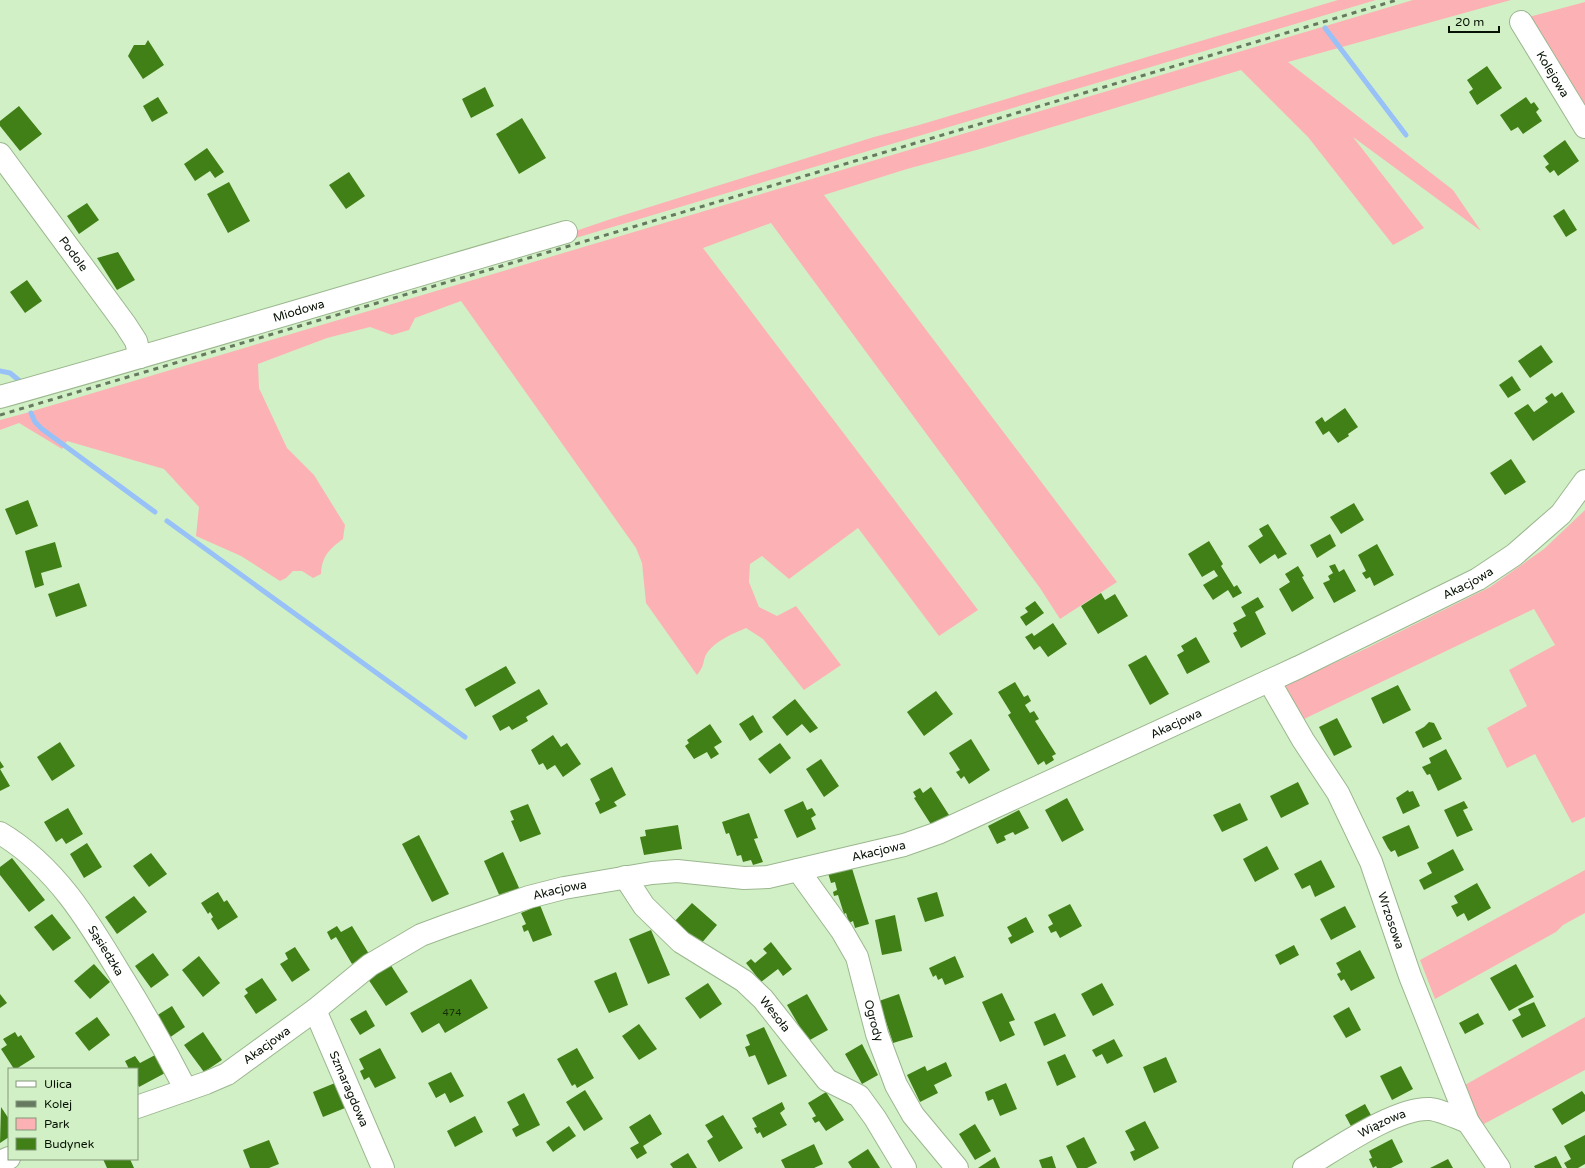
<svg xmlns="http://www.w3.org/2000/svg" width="1585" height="1168" viewBox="0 0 1585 1168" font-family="'Varela Round',sans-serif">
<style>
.green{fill:#fcb2b5}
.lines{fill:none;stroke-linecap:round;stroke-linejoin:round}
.stream{stroke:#98c1f8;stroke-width:5}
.building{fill:#418017}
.minor-casing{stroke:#9bb78f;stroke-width:24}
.minor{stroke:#fff;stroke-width:22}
.rail{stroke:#667a5f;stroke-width:3;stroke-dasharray:5 5;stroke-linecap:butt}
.labels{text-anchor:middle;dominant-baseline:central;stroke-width:3;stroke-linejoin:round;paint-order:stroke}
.number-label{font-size:10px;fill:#162d09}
.street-label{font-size:12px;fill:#071104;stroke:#d2f0c6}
</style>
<rect width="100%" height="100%" fill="#d2f0c6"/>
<g class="green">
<path d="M1338,0H1376L404,289L611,219L874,137L919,125Z"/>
<path d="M1413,0H1511L1288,62L1453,190L1481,231L1353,137L1424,228L1393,245L1308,137L1241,70L980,149L907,169L824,195L1117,582L1060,619L1040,588L771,223L703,248L978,610L939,636L858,528L789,579L762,556L750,564L749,582L759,607L777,616L796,606L841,665L804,690L763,639L746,628C733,634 716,640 707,653C702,661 706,664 697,675L646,603L642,563L636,548L461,301L415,318L409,330L392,335L370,327L327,338L258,364L259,388L287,448L314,475L345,525L343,539C328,550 322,557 321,574L313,578L302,571H293L286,578L280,581L241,556L196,536L199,507L164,469L67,441L62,449L19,423L0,430V420L26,413Z"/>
<path d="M1585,2V114L1525,18Z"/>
<path d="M1585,510V817L1572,823L1535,754L1507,768L1487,728L1527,706L1509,670L1555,645L1534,609L1302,720L1282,687L1365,649L1490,587L1544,549Z"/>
<path d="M1585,870V913L1563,925L1556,932L1435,999L1420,960Z"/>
<path d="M1585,1017V1070L1482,1125L1471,1105L1465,1085Z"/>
</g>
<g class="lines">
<g class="stream">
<path d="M1325,28L1406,135"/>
<path d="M0,371L10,373L21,382"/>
<path d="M31,413L35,422L42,429L155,512"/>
<path d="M167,521L465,737"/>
</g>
</g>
<g class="building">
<path d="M148,40L164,65L143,79L128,56L134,45H145Z"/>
<path d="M1487,66L1502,88L1477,105L1469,92L1473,89L1467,80Z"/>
<path d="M485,87L494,106L471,118L462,99Z"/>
<path d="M158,97L168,113L152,122L143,106Z"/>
<path d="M1526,97L1531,104L1534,102L1539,109L1536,112L1542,121L1523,134L1518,127L1511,131L1500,115Z"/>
<path d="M19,106L42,134L20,151L0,126V121Z"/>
<path d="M522,118L546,158L519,174L496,134Z"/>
<path d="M1565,140L1579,161L1558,176L1554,170L1550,173L1545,167L1549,164L1543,156Z"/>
<path d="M207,148L224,172L215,178L210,171L195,181L184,164Z"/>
<path d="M349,172L365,196L346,209L329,185Z"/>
<path d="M229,182L250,221L228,233L207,194Z"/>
<path d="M87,203L99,220L79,234L67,216Z"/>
<path d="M1564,209L1577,230L1566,237L1553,216Z"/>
<path d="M118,252L135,280L117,290L97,258Z"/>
<path d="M27,280L42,301L25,313L10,292Z"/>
<path d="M1541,345L1553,362L1530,378L1518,361Z"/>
<path d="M1512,376L1521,390L1508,398L1499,385Z"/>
<path d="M1562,392L1575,412L1533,441L1514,413L1528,404L1534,412L1548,402L1545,398L1552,393L1555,397Z"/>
<path d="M1345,408L1358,427L1348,434L1349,436L1338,443L1329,431L1323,435L1315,422L1322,417L1325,422Z"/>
<path d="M1511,459L1526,482L1505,495L1490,473Z"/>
<path d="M28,500L38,526L16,535L5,509Z"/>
<path d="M1354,503L1364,520L1341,534L1330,517Z"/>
<path d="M1268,524L1287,554L1278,559L1275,554L1260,564L1248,546L1263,536L1259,529Z"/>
<path d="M1330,534L1336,546L1317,558L1310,545Z"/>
<path d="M1209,541L1223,564L1221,566L1234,587L1237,585L1242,593L1233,598L1228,590L1213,600L1203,585L1218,576L1214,570L1202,577L1188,554Z"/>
<path d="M55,542L62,567L41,573L44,585L35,588L25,551Z"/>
<path d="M1377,544L1394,575L1374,586L1370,577L1366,579L1362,573L1366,571L1358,555Z"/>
<path d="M1335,564L1339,572L1344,569L1356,591L1334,603L1323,583L1330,580L1328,576L1333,573L1329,566Z"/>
<path d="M1298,566L1304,576L1302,577L1314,598L1292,612L1279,589L1290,582L1285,574Z"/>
<path d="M79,583L87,606L56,617L48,594Z"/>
<path d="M1101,593L1105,600L1115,594L1128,616L1098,634L1081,606Z"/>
<path d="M1258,597L1264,607L1255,612L1266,634L1241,648L1233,633L1237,631L1233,623L1246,616L1241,607Z"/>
<path d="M1035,601L1044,613L1026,626L1020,617L1028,612L1025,608Z"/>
<path d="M1053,623L1067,644L1048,657L1040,646L1034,650L1025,637L1032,633L1034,636Z"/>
<path d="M1196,637L1210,662L1187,674L1177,655L1184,651L1181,646Z"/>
<path d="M1146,655L1169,694L1150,705L1128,665Z"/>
<path d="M506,666L516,683L475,707L465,689Z"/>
<path d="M1015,682L1024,697L1028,695L1031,701L1025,705L1030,713L1034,711L1039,719L1035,721L1056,754L1052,756L1054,760L1046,765L1044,761L1038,765L1008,715L1011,713L998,692Z"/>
<path d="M1398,685L1411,710L1383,724L1371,698Z"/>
<path d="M539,689L548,704L526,717L528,721L512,730L509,726L500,731L492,716Z"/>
<path d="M936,691L953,714L924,736L907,712Z"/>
<path d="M795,699L818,728L810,733L802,724L787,736L772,717Z"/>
<path d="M753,715L763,732L750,741L739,724Z"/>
<path d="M1337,718L1352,747L1334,756L1319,727Z"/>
<path d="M1429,722L1434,723L1442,739L1423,748L1415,732L1424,727Z"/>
<path d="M710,724L722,742L714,747L719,754L711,759L707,752L694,759L685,746L689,743L687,740Z"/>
<path d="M553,735L561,747L567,743L581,764L563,777L555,765L547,770L543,763L539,765L531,750Z"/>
<path d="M971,739L990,770L969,784L964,776L961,779L956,772L960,770L949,753Z"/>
<path d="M60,742L75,766L52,781L37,757Z"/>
<path d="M780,743L791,758L770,774L758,759Z"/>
<path d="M1446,749L1462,779L1438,791L1430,774L1427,775L1422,767L1431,763L1429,758Z"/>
<path d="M821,759L839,786L824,797L806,769Z"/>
<path d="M0,761L4,767L0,769L10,786L0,791Z"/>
<path d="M612,767L626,795L614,802L617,806L600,814L595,803L600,800L590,779Z"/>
<path d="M1298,782L1309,804L1281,818L1270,796Z"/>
<path d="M931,787L949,815L932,826L914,798L916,797L913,792L920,788L923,793Z"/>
<path d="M1408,790L1409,792L1413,791L1420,806L1403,814L1396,798Z"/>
<path d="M1067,798L1084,830L1062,842L1045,810Z"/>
<path d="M803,801L807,810L812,808L816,815L811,818L816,829L797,838L784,810Z"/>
<path d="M1464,801L1468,808L1463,810L1473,830L1457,837L1444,810Z"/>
<path d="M1240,803L1248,820L1222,832L1213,815Z"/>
<path d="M528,804L541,834L520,842L511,821L514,820L510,811Z"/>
<path d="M68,808L83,834L66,844L62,838L56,842L44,822Z"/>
<path d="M1019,810L1029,828L1015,835L1013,832L1004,836L1006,840L997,844L988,826Z"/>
<path d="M749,813L758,838L754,839L763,862L753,865L751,860L743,862L741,855L737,856L729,833L726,834L722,822Z"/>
<path d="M678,825L682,849L644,855L640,837L646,836L645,830Z"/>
<path d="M1409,825L1419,848L1398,857L1395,850L1391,852L1388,848L1382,837Z"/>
<path d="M419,835L449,894L432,902L402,844Z"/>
<path d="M87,843L102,867L84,878L70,854Z"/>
<path d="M1267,846L1279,869L1255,882L1243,859Z"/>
<path d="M1453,849L1464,870L1424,890L1419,880L1432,873L1427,863Z"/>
<path d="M503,852L520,890L501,899L484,861Z"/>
<path d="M151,853L167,874L149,887L133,866Z"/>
<path d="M12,858L45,900L29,912L0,875V867Z"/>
<path d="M1321,860L1335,887L1315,897L1310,885L1302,889L1294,874Z"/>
<path d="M851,865L869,924L855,928L853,921L849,923L846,913L844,914L838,895L834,896L833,892L837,890L835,882L831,883L828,873Z"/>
<path d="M1477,883L1491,908L1468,921L1464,913L1457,917L1451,906L1458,903L1454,896Z"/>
<path d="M218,892L224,902L227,900L238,917L218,930L211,919L213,917L210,912L208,914L201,903Z"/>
<path d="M937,892L944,916L925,922L917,898Z"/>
<path d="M134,896L147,912L117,934L105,917Z"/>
<path d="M692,903L717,925L700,945L673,923Z"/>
<path d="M1070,904L1082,926L1060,938L1056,931L1051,933L1048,927L1053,924L1048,915Z"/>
<path d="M540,905L552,935L533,942L528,930L524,932L522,926L526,924L521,913Z"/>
<path d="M1345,906L1356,927L1331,940L1320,919Z"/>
<path d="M52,914L71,938L53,951L34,927Z"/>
<path d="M895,915L902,951L882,955L875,920Z"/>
<path d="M1026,917L1034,932L1011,944L1008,938L1012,936L1007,927Z"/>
<path d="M337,926L341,932L352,926L369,954L352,964L336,937L331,940L327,932Z"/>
<path d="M651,930L670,975L648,984L629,939Z"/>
<path d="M771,942L792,969L783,976L778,969L761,982L746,963L751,959L755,963L767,953L763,949Z"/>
<path d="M1294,945L1299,955L1280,965L1275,955Z"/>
<path d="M295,947L310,970L292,982L280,964L288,959L285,953Z"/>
<path d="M1360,950L1375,978L1351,991L1344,979L1341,981L1337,974L1341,972L1336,963Z"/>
<path d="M153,953L169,975L151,988L135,966Z"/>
<path d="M199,956L220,983L203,997L182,970Z"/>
<path d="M955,956L964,977L945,985L942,978L938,980L936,975L933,977L929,968Z"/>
<path d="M94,964L110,982L90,999L74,981Z"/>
<path d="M390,964L408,992L386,1006L368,979Z"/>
<path d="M1516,964L1534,997L1509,1011L1490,978Z"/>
<path d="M616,972L628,1005L609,1013L594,981Z"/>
<path d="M262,978L277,1000L256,1014L244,996L248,993L245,989Z"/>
<path d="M471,979L488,1008L445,1033L439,1023L422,1033L410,1013Z"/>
<path d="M708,983L722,1004L700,1019L685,998Z"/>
<path d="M1102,983L1114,1005L1093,1016L1081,994Z"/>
<path d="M1002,993L1015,1020L1009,1022L1015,1035L1000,1042L982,1002Z"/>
<path d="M0,994L7,1003L0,1008Z"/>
<path d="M807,994L828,1030L808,1041L787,1005Z"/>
<path d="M899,994L913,1037L893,1043L879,1001Z"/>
<path d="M1534,1002L1546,1026L1522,1038L1512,1020L1521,1015L1518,1009Z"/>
<path d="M172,1006L185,1027L169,1038L156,1016Z"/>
<path d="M1349,1007L1361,1030L1346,1038L1333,1016Z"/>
<path d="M366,1010L375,1026L360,1035L350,1019Z"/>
<path d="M1055,1013L1066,1036L1044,1046L1034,1022Z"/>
<path d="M1478,1013L1484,1024L1465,1034L1459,1023Z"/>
<path d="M97,1017L110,1035L89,1051L75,1033Z"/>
<path d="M639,1024L657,1049L639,1060L622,1036Z"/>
<path d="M764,1027L787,1076L768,1085L755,1055L749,1057L745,1047L750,1045L746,1035Z"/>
<path d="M15,1032L18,1037L21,1035L35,1057L16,1069H14L1,1049L7,1045L3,1039Z"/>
<path d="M203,1032L222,1060L204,1072L184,1045Z"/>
<path d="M1114,1039L1123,1056L1107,1064L1102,1054L1096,1057L1092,1050Z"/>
<path d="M862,1044L878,1075L862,1084L845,1054Z"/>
<path d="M380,1048L396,1078L375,1088L369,1077L364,1080L360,1071L364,1069L359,1059Z"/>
<path d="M577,1048L594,1078L577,1088L575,1084L572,1086L557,1059Z"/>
<path d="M157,1054L167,1072L139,1087L137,1083V1069H129L125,1061L135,1056L140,1063Z"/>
<path d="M1065,1054L1076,1077L1057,1086L1047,1062Z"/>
<path d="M1166,1057L1177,1082L1154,1093L1143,1067Z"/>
<path d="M946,1062L952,1076L934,1085L938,1093L920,1102L907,1075L925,1066L927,1071Z"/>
<path d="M1401,1066L1413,1089L1392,1100L1380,1076Z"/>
<path d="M451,1072L464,1096L450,1103L445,1093L436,1098L428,1083Z"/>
<path d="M335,1083L345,1108L323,1117L313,1092Z"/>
<path d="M1006,1083L1017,1109L1000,1116L993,1099L988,1101L985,1092Z"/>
<path d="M585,1090L603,1119L584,1131L566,1102Z"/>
<path d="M1582,1091L1585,1095V1111L1562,1125L1552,1109Z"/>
<path d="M826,1092L844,1120L826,1131L819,1121L815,1123L812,1118L816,1116L808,1103Z"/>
<path d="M524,1093L540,1125L516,1137L512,1129L519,1125L507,1102Z"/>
<path d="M782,1102L785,1109L780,1113L787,1125L763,1138L760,1132L757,1134L754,1128L757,1127L752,1118Z"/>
<path d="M1365,1104L1372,1117L1352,1128L1345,1115Z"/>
<path d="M1,1107L9,1119V1137L0,1143Z"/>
<path d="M650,1114L662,1134L643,1146L647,1153L637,1159L630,1148L639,1143L629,1127Z"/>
<path d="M723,1115L743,1148L719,1162L707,1141L713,1137L705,1125Z"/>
<path d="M475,1116L483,1132L455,1147L447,1131Z"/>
<path d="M1145,1121L1159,1148L1134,1161L1130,1152L1135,1150L1125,1131Z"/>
<path d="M975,1124L991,1151L975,1160L959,1134Z"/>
<path d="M569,1126L576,1136L553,1152L546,1142Z"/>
<path d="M1585,1135V1164L1578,1168H1567L1564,1163L1571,1159L1564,1146Z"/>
<path d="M1084,1137L1097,1163L1087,1168H1077L1066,1146Z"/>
<path d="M1392,1139L1403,1162L1391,1168H1377L1376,1166L1373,1168L1369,1159L1372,1158L1369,1151Z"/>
<path d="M269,1140L279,1164L269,1168H250L243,1150Z"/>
<path d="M814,1144L823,1164L814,1168H785L781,1160Z"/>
<path d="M868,1149L880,1168H852L848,1162Z"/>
<path d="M688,1153L697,1168H673L670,1164Z"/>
<path d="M1052,1156L1056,1168H1042L1039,1160Z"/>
<path d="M1556,1156L1562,1168H1535L1534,1166Z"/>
<path d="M995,1157L1000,1168H978Z"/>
<path d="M103,1159H130L134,1168H107Z"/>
<path d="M1448,1159L1453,1168H1430Z"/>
</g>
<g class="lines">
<g class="minor-casing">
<g id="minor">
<path id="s1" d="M1521,22L1585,127"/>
<path id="s2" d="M0,154L125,324L136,341L140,357"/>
<path id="s3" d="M0,397C189,344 377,287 566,232"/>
<path id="s4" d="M1269,681L1303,740L1338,793L1371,862L1410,976L1468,1122L1499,1168"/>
<path id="s5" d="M0,833C56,866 89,922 122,977C145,1014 166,1051 186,1090"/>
<path id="s6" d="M798,870L842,931L857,957L877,1034L896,1085L913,1115L957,1168"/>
<path id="s7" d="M625,877L644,906L681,942L744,981L763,999L827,1080L859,1096L875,1118L905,1168"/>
<path id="s8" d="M315,1010L383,1168"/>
<path id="s9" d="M137,1107L206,1083L227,1074L315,1010L370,965L421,935L448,925L529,897L564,888L652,873L677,871L744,878L768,877L904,845L938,833L1299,667L1478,579L1514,555L1561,514L1585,481"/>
<path d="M0,1162L9,1158"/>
<path id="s10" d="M1304,1168C1335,1150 1395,1107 1430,1109C1440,1110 1458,1118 1468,1122"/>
</g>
</g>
<use href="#minor" class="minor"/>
<path class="rail" d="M0,415L1397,0"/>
</g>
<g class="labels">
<g class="number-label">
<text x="452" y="1013">474</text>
</g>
<g class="street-label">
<text stroke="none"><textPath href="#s1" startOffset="61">Kolejowa</textPath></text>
<text stroke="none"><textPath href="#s2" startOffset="124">Podole</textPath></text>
<text stroke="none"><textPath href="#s3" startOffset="311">Miodowa</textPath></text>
<text stroke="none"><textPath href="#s9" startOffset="1453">Akacjowa</textPath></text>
<text stroke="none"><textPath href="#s9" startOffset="1129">Akacjowa</textPath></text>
<text stroke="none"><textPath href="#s9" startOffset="805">Akacjowa</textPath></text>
<text stroke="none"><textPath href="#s9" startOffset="481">Akacjowa</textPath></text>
<text stroke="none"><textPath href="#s4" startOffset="270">Wrzosowa</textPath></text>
<text stroke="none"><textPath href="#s5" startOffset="160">Sąsiedzka</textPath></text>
<text stroke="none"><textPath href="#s7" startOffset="206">Wesoła</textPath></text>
<text stroke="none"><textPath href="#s6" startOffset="171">Ogrody</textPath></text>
<text stroke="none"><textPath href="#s9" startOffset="145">Akacjowa</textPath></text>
<text stroke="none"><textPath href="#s8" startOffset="86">Szmaragdowa</textPath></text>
<text stroke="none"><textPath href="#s10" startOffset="90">Wiązowa</textPath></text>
</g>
</g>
<rect x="8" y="1068" width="130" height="92" fill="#d2f0c6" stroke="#819778"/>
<rect x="16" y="1081" width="20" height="6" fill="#ffffff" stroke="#819778"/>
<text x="44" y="1088" font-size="12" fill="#071104">Ulica</text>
<rect x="16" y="1101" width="20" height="6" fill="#667a5f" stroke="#819778"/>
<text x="44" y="1108" font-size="12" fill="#071104">Kolej</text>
<rect x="16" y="1118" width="20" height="12" fill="#fcb2b5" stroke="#819778"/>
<text x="44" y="1128" font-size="12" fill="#071104">Park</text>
<rect x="16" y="1138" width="20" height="12" fill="#418017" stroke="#819778"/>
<text x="44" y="1148" font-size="12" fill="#071104">Budynek</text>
<path d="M1449 26v6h50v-6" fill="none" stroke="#071104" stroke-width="2"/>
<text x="1455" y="26" font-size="12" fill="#071104" stroke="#d2f0c6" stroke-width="3" paint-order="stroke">20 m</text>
</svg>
